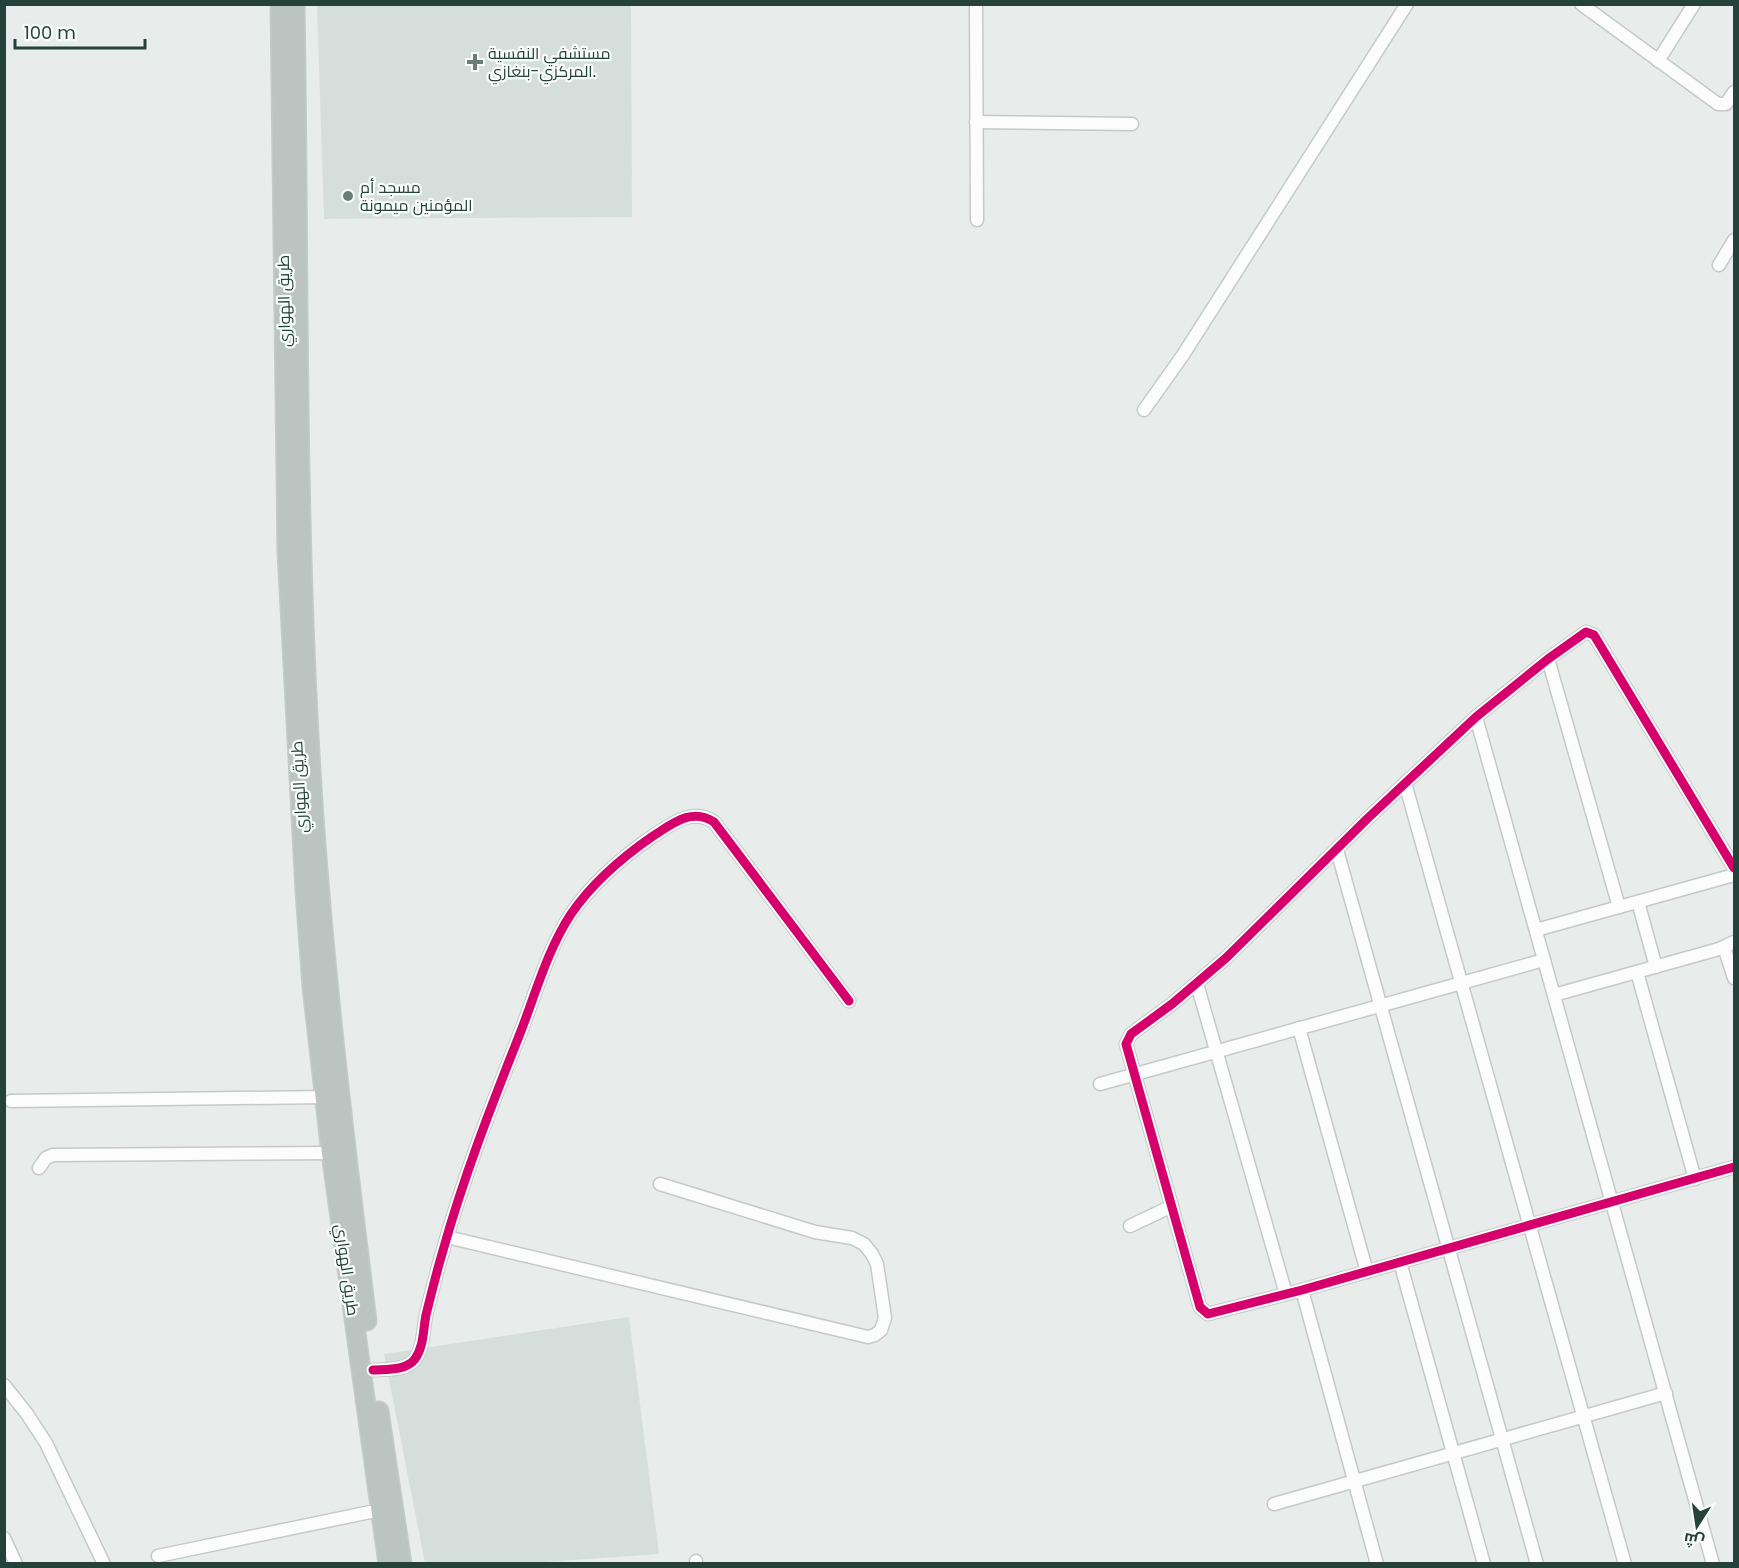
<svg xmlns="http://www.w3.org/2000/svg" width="1739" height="1568" viewBox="0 0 1739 1568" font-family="Poppins,Cairo,sans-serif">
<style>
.built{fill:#d6dedb}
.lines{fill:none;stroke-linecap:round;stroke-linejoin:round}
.minor-casing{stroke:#c5cac8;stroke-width:15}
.highway-casing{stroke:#c3ccc9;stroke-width:21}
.minor{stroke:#fcfcfc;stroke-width:12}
.highway{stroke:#bcc4c2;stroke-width:18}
.cycleway-casing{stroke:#f7fbf9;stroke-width:13}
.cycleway{stroke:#d6006c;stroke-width:9}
.poi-dot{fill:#697e78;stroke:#f7fbf9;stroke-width:2}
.labels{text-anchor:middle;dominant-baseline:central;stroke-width:4.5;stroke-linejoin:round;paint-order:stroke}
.poi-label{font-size:16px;fill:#24423a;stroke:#f7fbf9;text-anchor:start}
.street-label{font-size:16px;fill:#24423a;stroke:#f7fbf9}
</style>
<rect width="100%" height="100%" fill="#e8edeb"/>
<g class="built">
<path d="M317,5H631L632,217L324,219Z"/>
<path d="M629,1317L659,1554L517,1564L425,1563L384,1354Z"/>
</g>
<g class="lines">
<g class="minor-casing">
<g id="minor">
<path d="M976,4L977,220"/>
<path d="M1581,4L1718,104H1726L1734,92"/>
<path d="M1658,61L1694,4"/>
<path d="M976,122L1132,124"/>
<path d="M1719,265L1734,240"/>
<path d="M1144,410L1183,355L1407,4"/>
<path d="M1548,659L1619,907"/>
<path d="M1476,717L1713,1564"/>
<path d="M1405,783L1625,1564"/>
<path d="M1337,850L1537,1564"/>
<path d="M1734,868L1594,635L1586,632L1548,659L1476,717L1368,818L1226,958L1172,1004L1131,1034L1126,1044L1200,1307L1208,1314L1302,1290L1734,1167"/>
<path d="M1638,902L1656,967"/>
<path d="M1536,930L1734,875"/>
<path d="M1724,947L1734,978"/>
<path d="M1637,972L1695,1179"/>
<path d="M1197,984L1286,1294"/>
<path d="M1554,995L1719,949L1734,942"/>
<path d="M1299,1028L1367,1272"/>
<path d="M1100,1084L1544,960"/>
<path d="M11,1101L324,1097"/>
<path d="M39,1168L46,1158L53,1155L331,1153"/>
<path d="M1130,1226L1172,1206"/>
<path d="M447,1237L868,1337L875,1335L881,1330L885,1318L877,1264L872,1254L864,1244L852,1238L815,1232L660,1184"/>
<path d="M1400,1262L1484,1564"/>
<path d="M1302,1290L1377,1564"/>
<path d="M373,1370C386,1369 406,1371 415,1359C424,1346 423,1330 426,1315C431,1295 436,1274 442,1254C463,1178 492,1104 521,1031C536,992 548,949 571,914C593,882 621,858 653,836C672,824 692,807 714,822L849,1001"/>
<path d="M4,1385L27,1414L46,1443L104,1564"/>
<path d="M1274,1504L1666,1393"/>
<path d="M4,1538L16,1564"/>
<path d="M158,1556L380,1510"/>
<path d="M696,1564V1561"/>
</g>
</g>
<g class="highway-casing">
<g id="highway">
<path d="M280,4L287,551L305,891L312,987L331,1153L388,1564"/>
<path d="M295,4C299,234 296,465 307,694C316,904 341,1113 367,1321"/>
<path d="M379,1411L402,1564"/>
</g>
</g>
<use href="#minor" class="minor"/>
<use href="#highway" class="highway"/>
<g class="cycleway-casing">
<g id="cycleway">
<path d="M1734,868L1594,635L1586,632L1548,659L1476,717L1368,818L1226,958L1172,1004L1131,1034L1126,1044L1200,1307L1208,1314L1302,1290L1734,1167"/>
<path d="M373,1370C386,1369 406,1371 415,1359C424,1346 423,1330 426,1315C431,1295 436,1274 442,1254C463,1178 492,1104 521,1031C536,992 548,949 571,914C593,882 621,858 653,836C672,824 692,807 714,822L849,1001"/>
</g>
</g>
<use href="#cycleway" class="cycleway"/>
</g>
<g class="poi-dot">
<path d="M472 53h6v6h6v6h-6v6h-6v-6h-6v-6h6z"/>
<circle cx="348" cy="196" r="6"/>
</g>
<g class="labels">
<g class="poi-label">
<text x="488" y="53">مستشفي النفسية<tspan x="488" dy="18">المركزي-بنغازي.</tspan></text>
<text x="360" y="187">مسجد أم<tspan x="360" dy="18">المؤمنين ميمونة</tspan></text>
</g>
<g class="street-label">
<text transform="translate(284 301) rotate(-91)">طريق الهواري</text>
<text transform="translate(299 787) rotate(-93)">طريق الهواري</text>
<text transform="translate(347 1270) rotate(82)">طريق الهواري</text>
</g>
</g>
<rect width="1739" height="1568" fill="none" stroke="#24423a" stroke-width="12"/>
<g transform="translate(1697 1526) rotate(192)" stroke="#f7fbf9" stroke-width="4.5" paint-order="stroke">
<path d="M0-4.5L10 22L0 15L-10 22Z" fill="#24423a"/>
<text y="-9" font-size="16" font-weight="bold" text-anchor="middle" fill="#24423a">ش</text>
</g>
<path d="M15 39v9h130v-9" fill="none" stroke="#24423a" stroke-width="3"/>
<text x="24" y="39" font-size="18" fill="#24423a" stroke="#f7fbf9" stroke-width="4.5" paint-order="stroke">100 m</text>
</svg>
